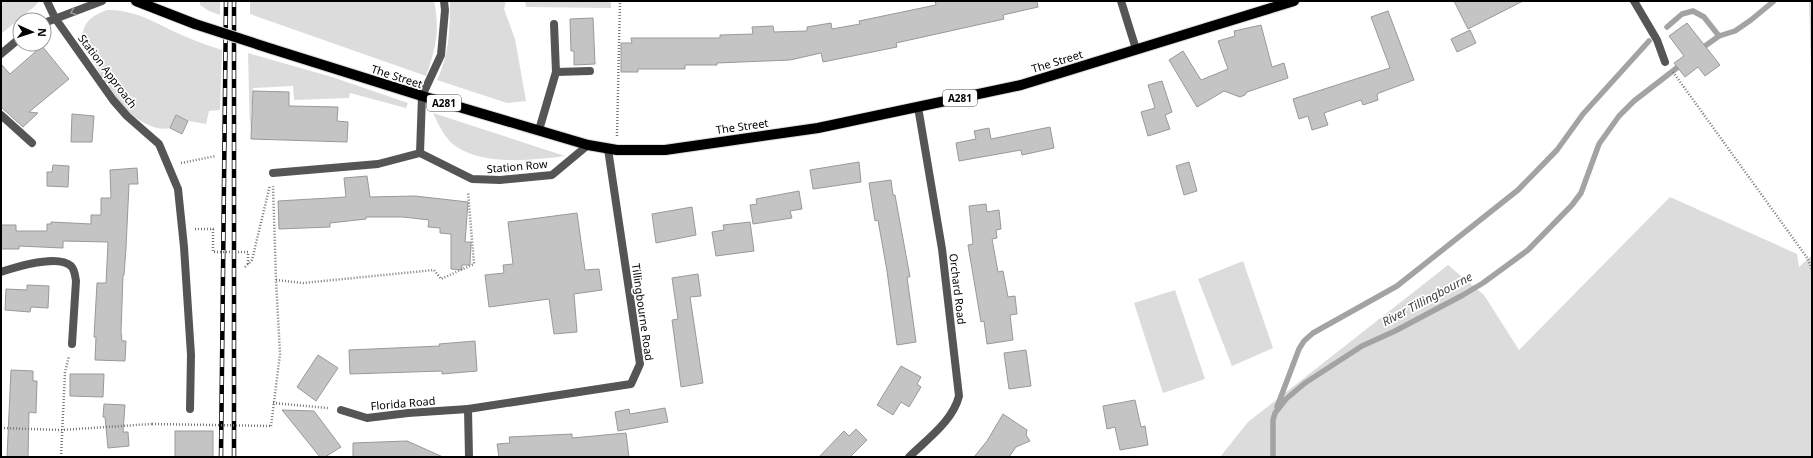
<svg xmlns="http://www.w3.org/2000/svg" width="1813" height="458" viewBox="0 0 1813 458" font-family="'Noto Sans',sans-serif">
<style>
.green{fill:#dcdcdc}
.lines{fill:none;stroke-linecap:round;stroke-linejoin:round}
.stream{stroke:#a3a3a3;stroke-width:5.5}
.building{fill:#c4c4c4;stroke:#999}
.primary-casing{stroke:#dbdbdb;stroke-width:12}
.path{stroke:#777;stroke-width:2.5;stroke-dasharray:1 2;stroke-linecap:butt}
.lane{stroke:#555;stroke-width:8}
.street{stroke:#555;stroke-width:8}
.primary{stroke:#000;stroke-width:10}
.rail-casing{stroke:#000;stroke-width:4.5}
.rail{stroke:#fff;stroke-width:3;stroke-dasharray:9;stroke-linecap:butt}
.primary-bridge-casing{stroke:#dbdbdb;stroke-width:12;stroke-linecap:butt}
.path-bridge{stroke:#777;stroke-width:2.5;stroke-dasharray:1 2;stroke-linecap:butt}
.primary-bridge{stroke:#000;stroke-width:10}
.oneway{stroke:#999}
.labels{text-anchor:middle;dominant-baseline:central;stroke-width:3.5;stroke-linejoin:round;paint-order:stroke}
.shield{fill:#fff;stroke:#4c4c4c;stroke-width:1}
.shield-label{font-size:10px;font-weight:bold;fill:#000}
.street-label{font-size:11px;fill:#000;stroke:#fff}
.water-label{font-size:12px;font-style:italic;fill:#444;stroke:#fff}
</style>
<rect width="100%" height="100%" fill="#fff"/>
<g class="green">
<path d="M1,1H39L35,6L1,34Z"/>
<path d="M200,1H220V15L209,11L200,5Z"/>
<path d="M250,1H434C440,30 436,48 426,76L250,14Z"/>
<path d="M450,1H506L504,9L515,39L526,101L507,103L437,80C449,56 450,28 450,1Z"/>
<path d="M525,1H611V8L526,7Z"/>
<path d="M1809,1H1812V103Z"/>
<path d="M107,10C138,9 161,27 189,38C200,43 211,46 222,50L220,110L209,111L206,124L189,121L176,115L170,128C149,133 124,110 112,94C105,85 100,73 94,62C88,53 80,44 83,32C85,20 96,14 107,10Z"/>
<path d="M248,53L332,77L408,103L406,108L350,93L349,98L294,100L293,86L253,88L250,131Z"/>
<path d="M433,113L565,156C533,160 486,166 457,147C445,140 439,125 433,113Z"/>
<path d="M1670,197L1797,254L1799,267L1812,255V457H1220L1248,422L1448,265L1484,295L1519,350Z"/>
<path d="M1243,261L1273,348L1232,366L1198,279Z"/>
<path d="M1175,290L1205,379L1163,393L1134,303Z"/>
</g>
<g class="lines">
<g class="stream">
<path d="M1667,27L1682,14L1693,11L1704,17L1719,36"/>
<path d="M1705,46L1719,36L1735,31L1751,20L1774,1"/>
<path d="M1277,407L1299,349L1304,341L1313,333L1397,286L1518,190L1557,150L1583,114L1649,41"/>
<path d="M1273,457V420L1275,413L1286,399L1305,383L1362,346L1395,331L1463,295L1483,283L1528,250L1572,205L1581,193L1599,144L1619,116L1634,101L1678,67"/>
</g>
</g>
<g class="building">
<path d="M935,1H1037L1038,7L1003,15L1004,19L896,43L897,47L823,62L821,53L790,60L717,63V65H685V69H638V72H621V43H632L631,38H720V35L753,34L752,27L773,26L774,32L807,31V27L831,23L832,29L860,24L859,21L936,5Z"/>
<path d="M1454,1H1523L1468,29Z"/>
<path d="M1388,11L1414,80L1379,93L1377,95L1378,100L1363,105L1361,100L1324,113L1328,125L1312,130L1308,116L1299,119L1293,99L1390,68L1371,17Z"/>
<path d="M593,18L595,64L574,65V51H571L570,19Z"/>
<path d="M1687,23L1720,65L1705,76L1698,67L1685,77L1674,63L1684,56L1669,36Z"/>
<path d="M1261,25L1272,67L1284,63L1288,78L1247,92L1245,95L1240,97L1224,91L1197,107L1169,60L1183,51L1201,80L1228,69L1218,41L1235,36L1234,31Z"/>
<path d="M1470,30L1476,43L1457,52L1451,39Z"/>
<path d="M42,46L69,79L29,112L38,113L23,127L1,107V64L10,74Z"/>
<path d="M1162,81L1172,112L1165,115L1170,129L1148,136L1141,112L1155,108L1148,85Z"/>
<path d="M253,91L289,92V106L338,107L337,121L348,122L347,142L251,139Z"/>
<path d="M72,114L94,116L92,142H71Z"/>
<path d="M176,115L188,121L182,134L170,128Z"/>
<path d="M1050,127L1054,148L1022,155L1021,150L959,161L956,143L976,139L974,131L989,128L991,139Z"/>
<path d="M859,162L861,182L813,189L810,170Z"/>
<path d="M1189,162L1197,191L1184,195L1176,166Z"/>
<path d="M53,165L69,166L68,187L47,186V172H52Z"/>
<path d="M137,168L138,184H129L126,248L124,275H123L121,332L122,341H126L125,361L95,360L96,337H94L97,283H106L108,242L63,241V248L19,246V249H1V225H16V231H47V224H51V222L91,224V215H101V198H111L110,170Z"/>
<path d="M367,176L370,197L415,196L468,202L465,242H471L470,265H462V270L451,269V234L440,233V228L428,227L429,220L403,217H366V219L330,223V227L279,229L278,201L346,197L344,178Z"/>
<path d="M891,180L893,195H895L910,277H907L916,342L897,345L887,271L878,220L875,221L869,183Z"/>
<path d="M799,191L802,209L790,211L792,218L753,224L750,205L757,204L756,199Z"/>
<path d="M986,204L987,212L999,210L1001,229L996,230L997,238L992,239L998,272L1003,271L1008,297L1015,296L1017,314L1010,315L1013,340L987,344L984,321L981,322L968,245L973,244L969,206Z"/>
<path d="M692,207L696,235L656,243L652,214Z"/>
<path d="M577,213L585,270L599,269L602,290L574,294L577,332L554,334L549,299L489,307L485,275L504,273L503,265L513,264L508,222Z"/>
<path d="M750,222L754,251L716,256L712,232L724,230L723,225Z"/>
<path d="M698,274L701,296L690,297L703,383L681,387L672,320L678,319L672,278Z"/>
<path d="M27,285L49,286L48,308L31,307L30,312L5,310L6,289L27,290Z"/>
<path d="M475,341L477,371L442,374V371L350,374L349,350L440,346L439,344Z"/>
<path d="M1026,350L1031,386L1009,389L1004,353Z"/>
<path d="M318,355L338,368L316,401L297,387Z"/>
<path d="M901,366L921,377L917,384L921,387L909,407L901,402L893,415L877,405Z"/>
<path d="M11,370L33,371V381H37L36,413L29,412L28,457H7Z"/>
<path d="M70,374H104L103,397L70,396Z"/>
<path d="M1135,400L1141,427L1145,426L1148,445L1120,450L1115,427L1107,429L1103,406Z"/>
<path d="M104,404L125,405L123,432H128L129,446L108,448L105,417H103Z"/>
<path d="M665,408L668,422L618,431L615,412L629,409L630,414Z"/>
<path d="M282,410L314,411L341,447L325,457H320Z"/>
<path d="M1003,414L1027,430L1026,435L1030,441L1016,447L1009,457H974L987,441Z"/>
<path d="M856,429L867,440L850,457H819L844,431L849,436Z"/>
<rect x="175" y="431" width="38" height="26"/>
<path d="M626,433L629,457H499L497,444L510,443L509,437L572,434V438Z"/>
<path d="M407,441L443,457H353V443Z"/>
</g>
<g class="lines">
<g class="primary-casing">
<g id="primary">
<path d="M136,1L195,24"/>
<path d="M272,49L422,96L588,145L617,150H665L818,128L1021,85L1294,1"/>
</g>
</g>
<g class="path">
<path d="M1673,72L1808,259L1812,270"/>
<path d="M617,136L620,1"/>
<path d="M181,163L216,156"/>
<path d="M195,229H215"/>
<path d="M213,229V252H220"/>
<path d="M241,252H248V264"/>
<path d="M245,267L252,260L270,185"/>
<path d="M276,280L303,283L434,270L441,279L474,264L468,192"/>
<path d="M273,403L328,408"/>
<path d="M271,426L280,354L276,280L273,186"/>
<path d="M1,428L61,430L152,424"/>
<path d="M61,457L65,372L69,356"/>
</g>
<g class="lane">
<path d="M55,18L113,100L127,116L159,144L178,189L184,247L191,355L190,409"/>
<path d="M554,24L556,72"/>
<path d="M422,96L441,55L445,10L444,1"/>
<path d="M1,115L32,143"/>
<path d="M539,130L556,72L590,71"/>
</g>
<g class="street">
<path d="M47,1L55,18"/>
<path d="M1121,1L1136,49"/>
<path d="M1634,1L1657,40L1665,62"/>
<path d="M44,23L102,1"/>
<path d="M1,54L20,38"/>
<path d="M420,153L422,96"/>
<path d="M273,173L378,164L420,153L472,179L500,180L552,175L588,145"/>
<path d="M1,272C16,267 58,254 71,266C75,270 75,276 76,281L72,344"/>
<path d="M341,410L367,418L408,413L468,409"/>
<path d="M469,457L468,409L631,384L640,364L608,149"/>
<path d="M909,457C926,440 953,421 959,396L942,249L918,107"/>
</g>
<use href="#primary" class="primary"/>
<g class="rail-casing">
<g id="rail">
<path d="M221,457L226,1"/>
<path d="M234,457V1"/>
</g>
</g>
<use href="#rail" class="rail"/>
<g class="primary-bridge-casing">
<path id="primary-bridge" d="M195,24L272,49"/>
</g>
<g class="path-bridge">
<path d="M220,252H241"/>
<path d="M152,424L271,426"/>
</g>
<use href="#primary-bridge" class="primary-bridge"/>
</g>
<defs><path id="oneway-chevron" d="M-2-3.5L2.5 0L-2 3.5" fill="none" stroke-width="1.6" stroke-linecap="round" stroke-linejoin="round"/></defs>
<use class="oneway" href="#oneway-chevron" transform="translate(73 12) rotate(160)"/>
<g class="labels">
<g class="shield">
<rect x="943" y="90" width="34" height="16" rx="3"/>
<rect x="427" y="95" width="34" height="16" rx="3"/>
</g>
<g class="shield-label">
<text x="960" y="98">A281</text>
<text x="444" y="103">A281</text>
</g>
<g class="street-label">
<text transform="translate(1057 61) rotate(-17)">The Street</text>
<text transform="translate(108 71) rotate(53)">Station Approach</text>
<text transform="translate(397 76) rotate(18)">The Street</text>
<text transform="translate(742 126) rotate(-8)">The Street</text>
<text transform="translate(517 166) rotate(-5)">Station Row</text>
<text transform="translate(958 289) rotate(83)">Orchard Road</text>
<text transform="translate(643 312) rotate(82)">Tillingbourne Road</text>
<text transform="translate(403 403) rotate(-5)">Florida Road</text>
</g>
<g class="water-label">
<text transform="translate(1427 299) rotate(-28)">River Tillingbourne</text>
</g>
</g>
<rect width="1813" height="458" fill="none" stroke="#000000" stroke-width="4"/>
<g transform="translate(32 32) rotate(93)"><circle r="19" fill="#ffffff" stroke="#999999"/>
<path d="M0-3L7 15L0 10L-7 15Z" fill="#000000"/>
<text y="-6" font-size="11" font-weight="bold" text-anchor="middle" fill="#000000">N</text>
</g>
</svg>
